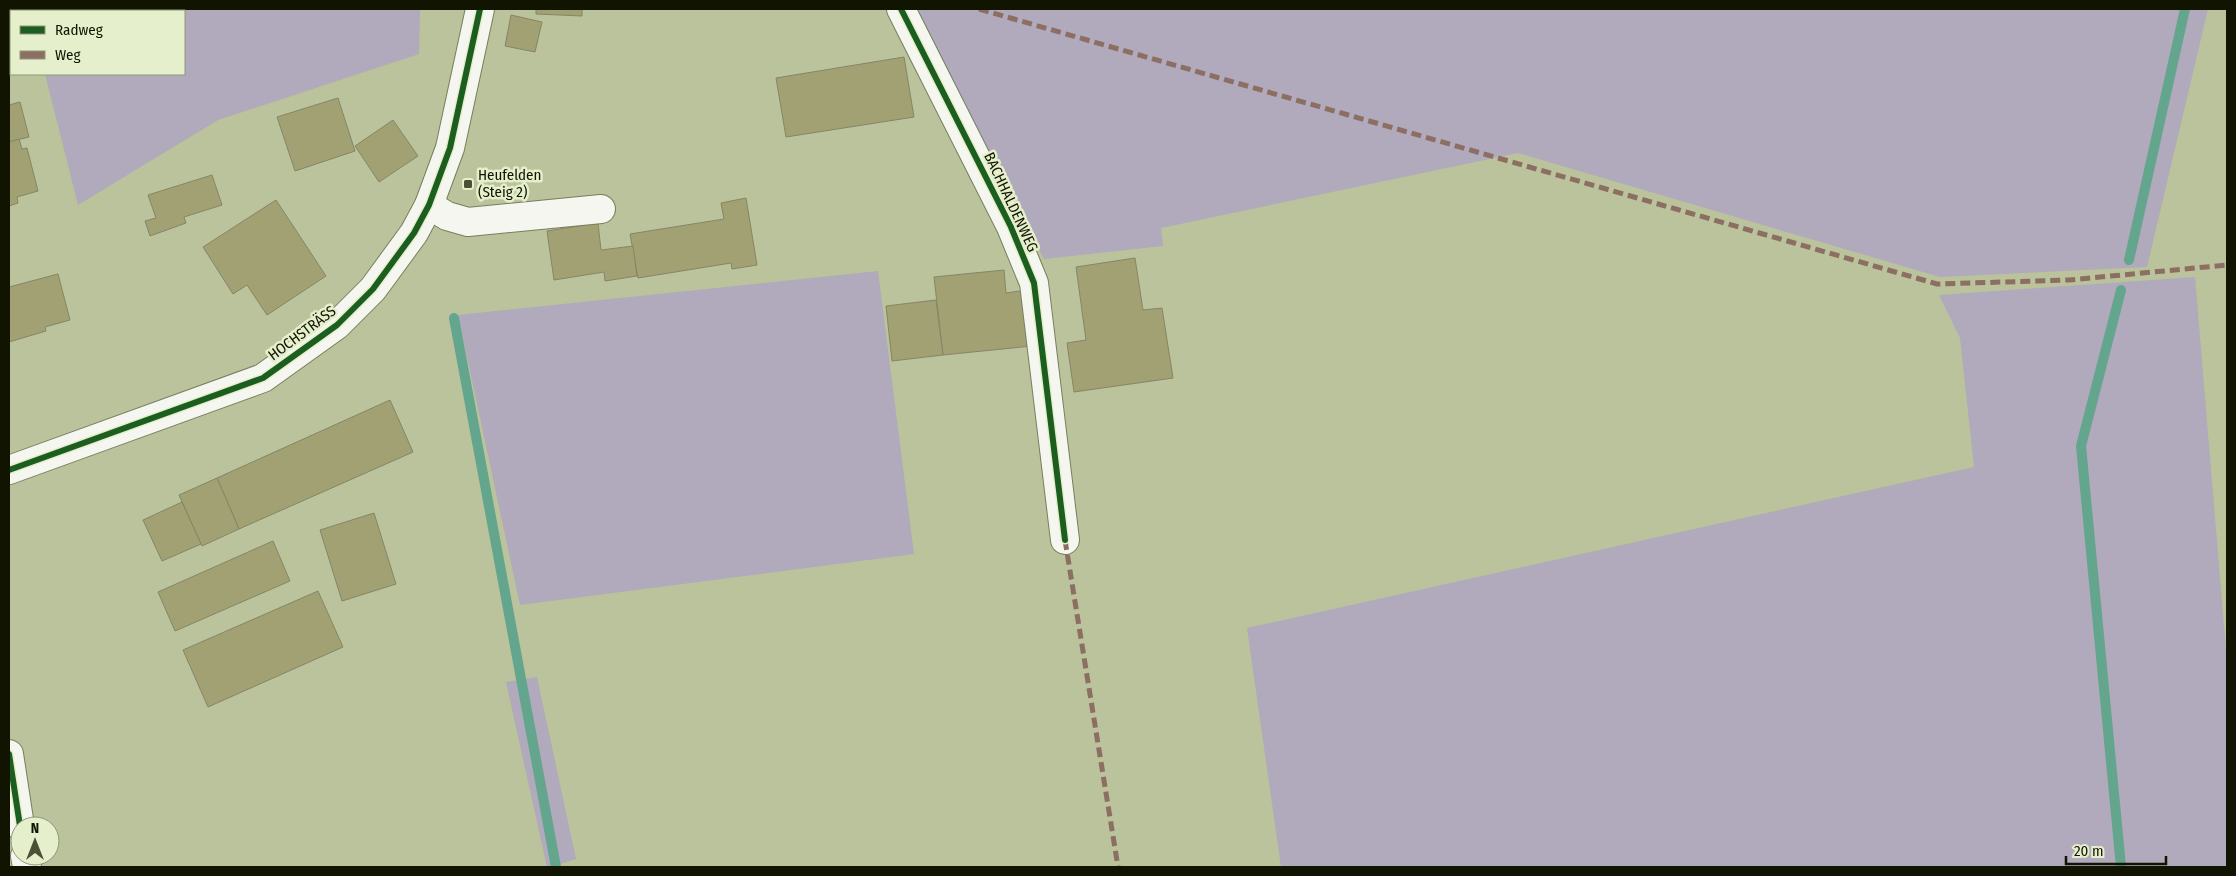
<svg xmlns="http://www.w3.org/2000/svg" width="2236" height="876" viewBox="0 0 2236 876" font-family="'Fira Sans Condensed',sans-serif">
<style>
.green{fill:#b1a9bc}
.lines{fill:none;stroke-linecap:round;stroke-linejoin:round}
.stream{stroke:#64a58d;stroke-width:10}
.building{fill:#a2a173;stroke:#858666}
.minor-casing{stroke:#787e5e;stroke-width:30}
.minor{stroke:#f5f6f0;stroke-width:28}
.quiet{stroke:#8d6e63;stroke-width:5;stroke-dasharray:10 5;stroke-linecap:butt}
.cycleway-casing{stroke:#e6efcc;stroke-width:9}
.cycleway{stroke:#1b5e20;stroke-width:6}
.poi-dot{fill:#4c5136;stroke:#e6efcc;stroke-width:2}
.labels{text-anchor:middle;dominant-baseline:central;stroke-width:5;stroke-linejoin:round;paint-order:stroke}
.poi-label{font-size:15px;fill:#101400;stroke:#e6efcc;text-anchor:start}
.street-label{font-size:15px;fill:#101400;stroke:#e6efcc}
</style>
<rect width="100%" height="100%" fill="#bac39b"/>
<g class="green">
<path d="M28,9H420L419,54L218,120L78,205L45,74H184V11H29Z"/>
<path d="M915,9H2208L2147,267L1940,277L1518,153L1161,228L1163,246L1044,259Z"/>
<path d="M878,271L914,554L520,605L458,315Z"/>
<path d="M2195,277L2227,662V867H1281L1247,628L1974,467L1960,338L1939,295Z"/>
<path d="M537,677L576,859L550,867H547L506,682Z"/>
</g>
<g class="lines">
<g class="stream">
<path d="M2129,260L2185,9"/>
<path d="M454,318L556,867"/>
<path d="M2121,867L2081,446L2121,290"/>
</g>
</g>
<g class="building">
<path d="M9,9H22V11H11V21H9Z"/>
<path d="M536,9H582V16L536,14Z"/>
<path d="M511,15L542,22L535,52L505,46Z"/>
<path d="M904,57L914,117L786,137L776,78Z"/>
<path d="M338,98L355,151L295,171L277,117Z"/>
<path d="M20,102L29,137L9,142V105Z"/>
<path d="M393,120L418,156L379,182L355,146Z"/>
<path d="M19,139L22,149L27,148L38,191L17,197L18,203L9,206V142Z"/>
<path d="M212,175L222,205L184,217L186,223L150,236L145,221L156,218L148,195Z"/>
<path d="M746,198L757,265L732,269L731,263L638,278L630,234L724,219L721,203Z"/>
<path d="M276,200L326,276L267,315L247,285L233,294L203,247Z"/>
<path d="M598,223L601,250L633,246L637,276L605,281L604,272L554,280L547,231Z"/>
<path d="M1135,258L1143,310L1162,308L1173,378L1074,392L1067,343L1086,340L1076,267Z"/>
<path d="M1004,270L1006,293L1026,290L1032,346L943,355L934,277Z"/>
<path d="M58,274L70,320L45,327L46,331L9,342V287Z"/>
<path d="M936,300L943,355L892,361L886,306Z"/>
<path d="M390,400L413,452L239,529L217,478Z"/>
<path d="M217,478L239,529L202,546L179,495Z"/>
<path d="M182,502L201,544L162,561L143,520Z"/>
<path d="M374,513L396,584L342,601L320,530Z"/>
<path d="M273,541L290,581L175,631L158,592Z"/>
<path d="M318,591L343,647L208,707L183,650Z"/>
</g>
<g class="lines">
<g class="minor-casing">
<g id="minor">
<path d="M901,9L1011,227L1034,283L1065,540"/>
<path d="M429,205L447,216L468,222L601,209"/>
<path d="M9,470L263,378L337,325L373,289L414,233L429,205L450,148L480,9"/>
<path d="M9,754L20,826"/>
<path d="M25,856L27,867"/>
</g>
</g>
<use href="#minor" class="minor"/>
<g class="quiet">
<path d="M979,9L1937,284L2069,280L2227,265"/>
<path d="M1065,540L1118,867"/>
</g>
<g class="cycleway-casing">
<g id="cycleway">
<path d="M901,9L1011,227L1034,283L1065,540"/>
<path d="M9,470L263,378L337,325L373,289L414,233L429,205L450,148L480,9"/>
<path d="M9,754L20,826"/>
</g>
</g>
<use href="#cycleway" class="cycleway"/>
</g>
<rect class="poi-dot" x="463" y="179" width="10" height="10" rx="2.5"/>
<g class="labels">
<g class="poi-label">
<text x="478" y="175">Heufelden<tspan x="478" dy="17">(Steig 2)</tspan></text>
</g>
<g class="street-label">
<text transform="translate(1011 202) rotate(65)">BACHHALDENWEG</text>
<text transform="translate(302 333) rotate(-37)">HOCHSTRÄSS</text>
</g>
</g>
<rect width="2236" height="876" fill="none" stroke="#101400" stroke-width="20"/>
<rect x="10" y="10" width="175" height="65" fill="#e6efcc" stroke="#90977a"/>
<rect x="20" y="26" width="25" height="8" fill="#1b5e20" stroke="#90977a"/>
<text x="55" y="35" font-size="15" fill="#101400">Radweg</text>
<rect x="20" y="51" width="25" height="8" fill="#8d6e63" stroke="#90977a"/>
<text x="55" y="60" font-size="15" fill="#101400">Weg</text>
<g transform="translate(35 841)"><circle r="24" fill="#e6efcc" stroke="#90977a"/>
<path d="M0-4L9 19L0 12L-9 19Z" fill="#4c5136"/>
<text y="-8" font-size="14" font-weight="bold" text-anchor="middle" fill="#101400">N</text>
</g>
<path d="M2066 856v8h100v-8" fill="none" stroke="#101400" stroke-width="2.5"/>
<text x="2074" y="856" font-size="15" fill="#101400" stroke="#e6efcc" stroke-width="4" paint-order="stroke">20 m</text>
</svg>
